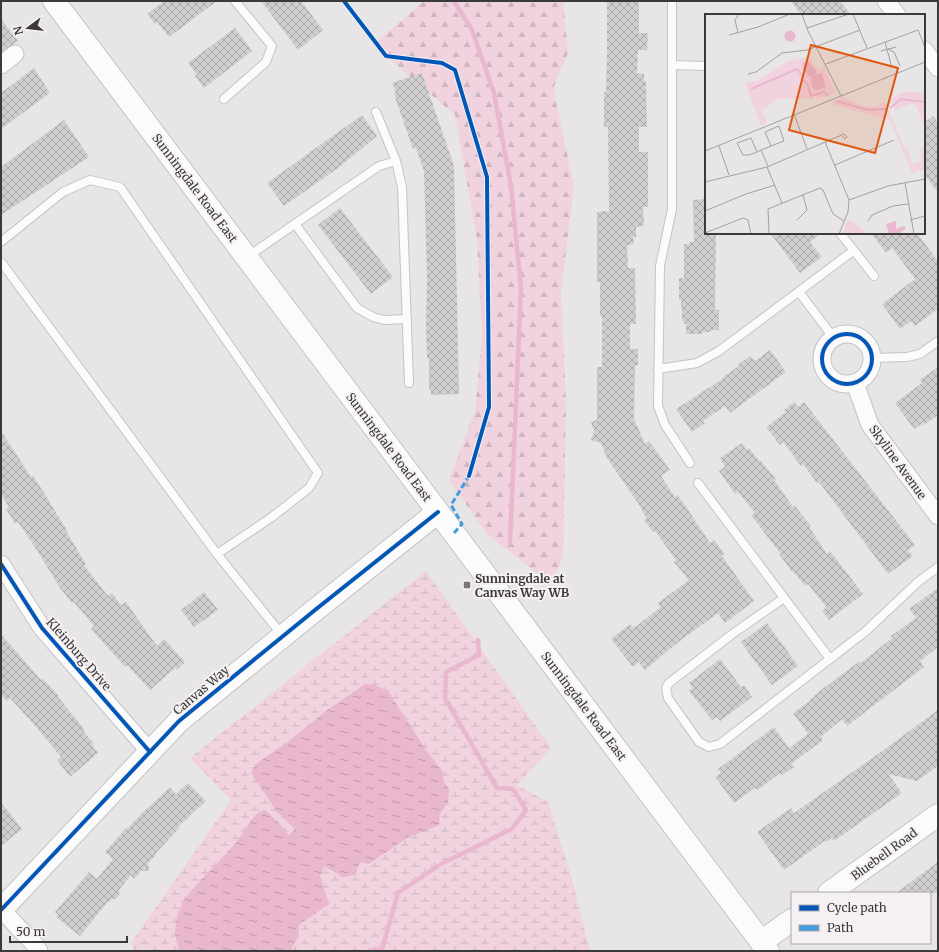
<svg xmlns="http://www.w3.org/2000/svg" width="939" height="952" viewBox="0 0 939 952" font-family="Merriweather,serif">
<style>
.forest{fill:url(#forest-firs)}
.wetland{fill:url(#wetland-marsh)}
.water{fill:url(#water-ripples)}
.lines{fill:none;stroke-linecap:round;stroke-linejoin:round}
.stream{stroke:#e9b8ce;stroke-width:4.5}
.building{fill:url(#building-cross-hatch)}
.lane-casing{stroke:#c5c3c4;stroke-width:10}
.street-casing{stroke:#c5c3c4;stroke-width:19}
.secondary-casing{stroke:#c5c3c4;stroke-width:24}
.lane{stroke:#fbfbfb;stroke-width:8}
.street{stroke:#fbfbfb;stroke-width:17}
.secondary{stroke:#fbfbfb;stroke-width:22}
.quiet{stroke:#3f9ee2;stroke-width:3;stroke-dasharray:6 3;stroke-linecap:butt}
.cycleway-casing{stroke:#f5f1f3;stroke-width:6}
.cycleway{stroke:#0057b8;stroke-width:4}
.poi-dot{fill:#777576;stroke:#f5f1f3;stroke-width:1.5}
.labels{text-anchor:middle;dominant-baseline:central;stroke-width:4;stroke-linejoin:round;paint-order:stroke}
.street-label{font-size:12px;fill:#3b3939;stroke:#f5f1f3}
.poi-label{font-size:12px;font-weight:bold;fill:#3b3939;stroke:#f5f1f3;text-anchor:start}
.inset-river{fill:none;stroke:#e9b8ce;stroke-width:2}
.inset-road{fill:none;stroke:#a2a0a1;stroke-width:1}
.view{fill:#df570e;fill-opacity:0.15;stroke:#df570e;stroke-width:2}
.inset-edge{fill:none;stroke:#3b3939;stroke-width:2}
</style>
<defs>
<pattern id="forest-firs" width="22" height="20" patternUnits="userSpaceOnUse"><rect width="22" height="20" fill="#f1d3df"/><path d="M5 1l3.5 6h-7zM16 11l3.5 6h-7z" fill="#d0b6c0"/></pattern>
<pattern id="wetland-marsh" width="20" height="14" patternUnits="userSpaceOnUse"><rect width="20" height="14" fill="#f1d3df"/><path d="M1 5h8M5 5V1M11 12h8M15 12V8" fill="none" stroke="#d0b6c0"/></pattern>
<pattern id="water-ripples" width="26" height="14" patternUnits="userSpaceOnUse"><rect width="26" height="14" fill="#e9b8ce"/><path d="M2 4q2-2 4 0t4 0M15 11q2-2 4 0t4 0" fill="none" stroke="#be97a8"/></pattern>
<pattern id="building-cross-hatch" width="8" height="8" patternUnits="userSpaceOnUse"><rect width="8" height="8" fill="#d0cece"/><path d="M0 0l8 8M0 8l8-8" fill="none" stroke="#aaa8a8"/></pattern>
</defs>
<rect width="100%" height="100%" fill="#e7e5e6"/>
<path class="forest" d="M424,1H563L568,53L553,88L574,186L561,291L566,403L563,557L551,584L488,535L449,480L475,411L482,337L477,240L455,115L373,45Z"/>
<path class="wetland" d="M426,571L551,748L517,785L548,802L571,876L590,951H135L131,943L231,800L190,758Z"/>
<path class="water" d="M365,684L375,685L388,691L426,750L443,772V780L449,790L448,802L440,814L439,825L407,838L369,864L361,862L358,866L356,875L343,877L324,866L320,876L329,904L299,925L298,937L290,951H180C173,936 174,919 182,904C184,899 189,894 193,889C209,869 230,853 244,831C249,824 255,812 265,810L277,821L289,835L295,829L277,812L251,773L256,764L290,740L327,710Z"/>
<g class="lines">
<g class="stream">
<path d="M454,1L472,30L494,93L511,186L521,288L510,542"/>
<path d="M368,951L382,949L398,893L441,864L512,829L526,810L513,789L497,788L445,698L446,672L479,655L478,640"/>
</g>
</g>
<g class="building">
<path d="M164,1H217L169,37L157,22L155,24L147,14Z"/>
<path d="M261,1H301L323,30L298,50Z"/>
<path d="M607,1H639V33H648L647,50H638L637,73L644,74V81H646L647,127H639V152H648V207H643L644,226L636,227V237H633L634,244L627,245L628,268H635L636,324H630V349H638V365H635L634,419L645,444L649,441L670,470L661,476L675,497L678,495L710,543L714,540L725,554L722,556L754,601L725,623L718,613L677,643L645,670L639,662L633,667L611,639L630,624L634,628L661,607L658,603L689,580L674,562L676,560L655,531L653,532L644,520L647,519L641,509H642L607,458L601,443L591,440L594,431L591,422L597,420V367H602V316H600V282H597V212L609,211L608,127H604V92H606L607,52Z"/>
<path d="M791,1H840L851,15H801Z"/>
<path d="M1,19L18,41L1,52Z"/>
<path d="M235,28L252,51L204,88L195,76L197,75L188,63Z"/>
<path d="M34,68L50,93L1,129V93Z"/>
<path d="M422,73L454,166L459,394L431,395V390H429V358H427L426,326L427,278L424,171L416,148L413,149L394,94L396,93L392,83Z"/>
<path d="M362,115L377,136L338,168L284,206L267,183Z"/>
<path d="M933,116L938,123V193L924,174V123Z"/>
<path d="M64,120L89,157L1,215V167Z"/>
<path d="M706,199V233H716L715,310H719V330H711V332H703L702,334H686V324H684V321H682V308H681V300H679V278H684V244H690L689,242H694L693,200Z"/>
<path d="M340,208L393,277L371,294L318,225Z"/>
<path d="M770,233H822L810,242L822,257L800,273Z"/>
<path d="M871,233H917L938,261V309L915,326L911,321L900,329L882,304L915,279L892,248L886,253Z"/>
<path d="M770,350L786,372L730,413L725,406L703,421L705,423L692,432L676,409L724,378L723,377L739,366L738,365L750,356L755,361Z"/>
<path d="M938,367V415L924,425L923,423L914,429L895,403L922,383L920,380Z"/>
<path d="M794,402L798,407L804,402L915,545L908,550L913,556L888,574L819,482L817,483L803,464L801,466L783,442L780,445L766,427L786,412L784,410Z"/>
<path d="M1,431L31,477L33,476L50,502H49L67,530L66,531L86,564L84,565L108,596L112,593L121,605L126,602L157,646L164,639L185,662L177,670L175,668L150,690L127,665L125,667L91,629L94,626L74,602L72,603L60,588L35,547L18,522L15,524L6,509L9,507L1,494Z"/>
<path d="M742,443L746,450L749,448L759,461L760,460L776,479L774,480L793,507L795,506L811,526L809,527L827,554L830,551L863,594L829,620L822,611L826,607L808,584L805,586L793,571L792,572L779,554L780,553L751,515L755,513L738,492L735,494L719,471L725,467L720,458Z"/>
<path d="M938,588V647L920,661L924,667L847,726L842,719L821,737L823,740L791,764L794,767L782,775L780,773L758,790L755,788L734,803L715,777L721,773L718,769L774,727L789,748L808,734L793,713L810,701V700L821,690L860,661L861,663L892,638L891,636L916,618L909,609Z"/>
<path d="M204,592L218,610L194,627L181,610Z"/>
<path d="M767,623L798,666L772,685L741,642Z"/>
<path d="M1,634L41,680L43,679L59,696L58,697L85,730L83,731L94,744L92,745L98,753L70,777L57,760L61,757L37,728L10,698L7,701L1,695Z"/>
<path d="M720,659L741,687L744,685L752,697L720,721L717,717L712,720L689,691L693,688L689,683Z"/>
<path d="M938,710V766L917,781L888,774L902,793L834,841L832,838L827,842L826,840L784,870L757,832L791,808L794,813L881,752Z"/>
<path d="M188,783L206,801L178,827L179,828L155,854L156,855L148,863L149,871H141L134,879L131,875L119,890L120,894L116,899H112L106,904L80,936L56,917L58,915L55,912L89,872L97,879L113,859L105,852L126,828L127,829L148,807V808L170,787L176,794Z"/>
<path d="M1,802L22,829L1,846Z"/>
<path d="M938,862V893H896Z"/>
</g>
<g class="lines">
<g class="lane-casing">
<g id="lane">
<path d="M672,1V209L660,266L658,406L665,425L690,463"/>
<path d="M672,65L706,66"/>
<path d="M224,99L266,62L272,46L235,1"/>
<path d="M376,112L396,161L402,187L409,383"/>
<path d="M295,224L357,308L373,317L384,320L407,319"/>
<path d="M840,233L874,276"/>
<path d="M1,242L63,192L90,180L120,187L318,473L309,488L272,517L217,554"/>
<path d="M247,257L379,166L396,161"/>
<path d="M1,262L217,554L282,635"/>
<path d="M799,292L833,337"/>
<path d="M873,358L907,357L920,354L938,341"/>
<path d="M658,369L697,363L719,351L853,251"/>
<path d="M698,483L830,659"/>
<path d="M784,598L731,635L669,683L666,688L668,698L699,742L709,747L720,744L866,631L918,582L938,567"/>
</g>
</g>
<g class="street-casing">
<g id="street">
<path d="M886,1L897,15"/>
<path d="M924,50L938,68"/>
<path d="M1,65L15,54"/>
<circle cx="847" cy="359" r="25"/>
<path d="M855,383L870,425L938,516"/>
<path d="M1,564L42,628L150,752"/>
<path d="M1,909L34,944L39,951"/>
</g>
</g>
<g class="secondary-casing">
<g id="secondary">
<path d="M54,1L768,951"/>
<path d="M829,893L938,815"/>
<path d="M1,910L179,721L315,610L438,512"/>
<path d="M761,942L792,920"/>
</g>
</g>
<use href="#lane" class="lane"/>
<use href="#street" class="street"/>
<use href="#secondary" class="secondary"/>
<path class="quiet" d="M454,533L462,524L451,505L469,476L470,472"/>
<g class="cycleway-casing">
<g id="cycleway">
<path d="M344,1L386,56L442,63L455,70L487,177L489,407L469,476"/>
<circle cx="847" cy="359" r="25"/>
<path d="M1,564L42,628L150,752"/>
<path d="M1,910L179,721L315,610L438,512"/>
</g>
</g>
<use href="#cycleway" class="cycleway"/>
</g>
<rect class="poi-dot" x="463" y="581" width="8" height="8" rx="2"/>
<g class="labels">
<g class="street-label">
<text transform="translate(195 188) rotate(53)">Sunningdale Road East</text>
<text transform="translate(389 447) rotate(53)">Sunningdale Road East</text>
<text transform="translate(898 462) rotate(54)">Skyline Avenue</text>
<text transform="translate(79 654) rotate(49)">Kleinburg Drive</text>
<text transform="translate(201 690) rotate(-40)">Canvas Way</text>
<text transform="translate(584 706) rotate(53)">Sunningdale Road East</text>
<text transform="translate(884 854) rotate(-36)">Bluebell Road</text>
</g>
<g class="poi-label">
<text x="475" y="578">Sunningdale at<tspan x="475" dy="14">Canvas Way WB</tspan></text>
</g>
</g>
<g transform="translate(705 14)">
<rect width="220" height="220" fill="#e7e5e6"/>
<path d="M199,78H220V112L211,92L206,90L190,96L186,84ZM138,83L159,92L171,93L180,87L198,132L203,136L207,150L217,147L215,136L220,130V155L207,159L185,106L126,90Z" fill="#f1d3df"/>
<path d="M104,43L114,56L119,53L131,79L112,86L109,82L107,85H71L57,97L62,109L56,112L40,69L54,66L84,47Z" fill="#f1d3df"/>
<path d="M143,206L150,209L162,220H137Z" fill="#f1d3df"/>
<path d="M79.5 22a5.5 5.5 0 1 1 11 0a5.5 5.5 0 1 1-11 0ZM103,47L112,57L110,61L117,59L121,73L112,76L107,74L106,63L103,62L97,52L98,48ZM191,207V215L199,212L201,214L194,220H184L181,210Z" fill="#e9b8ce"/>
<path class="inset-river" d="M46,75L92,55L98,62L97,66L102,69L106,82L119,78L123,82M131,87L163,96L182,95M185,94L196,85L220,88"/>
<path class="inset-road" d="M97,0L103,17L136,82M148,0L162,34M102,14L144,0M33,19L30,6L34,0M24,21L53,13L85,0M180,28L187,54M183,35L189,38L195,52M176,37L191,33M121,50L213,16L220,33M43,60L51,58L77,39L102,36L155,16M89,100L102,135M120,128L144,186L143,198L134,220M14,132L24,161M56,136L63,152M0,137L220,48M52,138L46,124L32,129L38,141H44L52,138L56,136L66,132L79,127L74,112L60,118L66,132M130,151L189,126M62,153L77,189M0,168L62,153L139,120L142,123L140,125L137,122M200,169L209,220M144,186L183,172L220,165M0,197L41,180L70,171M92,206L102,196L98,181M205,206L220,202M163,207L167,201L188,192L203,190M0,219L38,204L43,206L46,220M64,219L63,195L115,174L118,176L128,200L139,207"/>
<path class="view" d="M106,31L193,54L170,139L84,116Z"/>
<rect width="220" height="220" class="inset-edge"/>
</g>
<rect width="939" height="952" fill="none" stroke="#3b3939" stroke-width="4"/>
<rect x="791" y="892" width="140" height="52" fill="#f5f1f3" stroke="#aba7a9"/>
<rect x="799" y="905" width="20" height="6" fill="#0057b8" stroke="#aba7a9"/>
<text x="827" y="912" font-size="12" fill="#3b3939">Cycle path</text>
<rect x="799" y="925" width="20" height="6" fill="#3f9ee2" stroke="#aba7a9"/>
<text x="827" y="932" font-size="12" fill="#3b3939">Path</text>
<g transform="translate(28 28) rotate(255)" stroke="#f5f1f3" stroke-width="3" paint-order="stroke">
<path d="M0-3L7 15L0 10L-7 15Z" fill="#3b3939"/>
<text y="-6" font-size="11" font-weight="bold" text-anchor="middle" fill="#3b3939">N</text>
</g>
<path d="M10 936v6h117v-6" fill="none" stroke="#3b3939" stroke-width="2"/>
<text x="16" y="936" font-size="12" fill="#3b3939" stroke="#f5f1f3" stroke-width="3" paint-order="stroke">50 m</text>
</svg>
